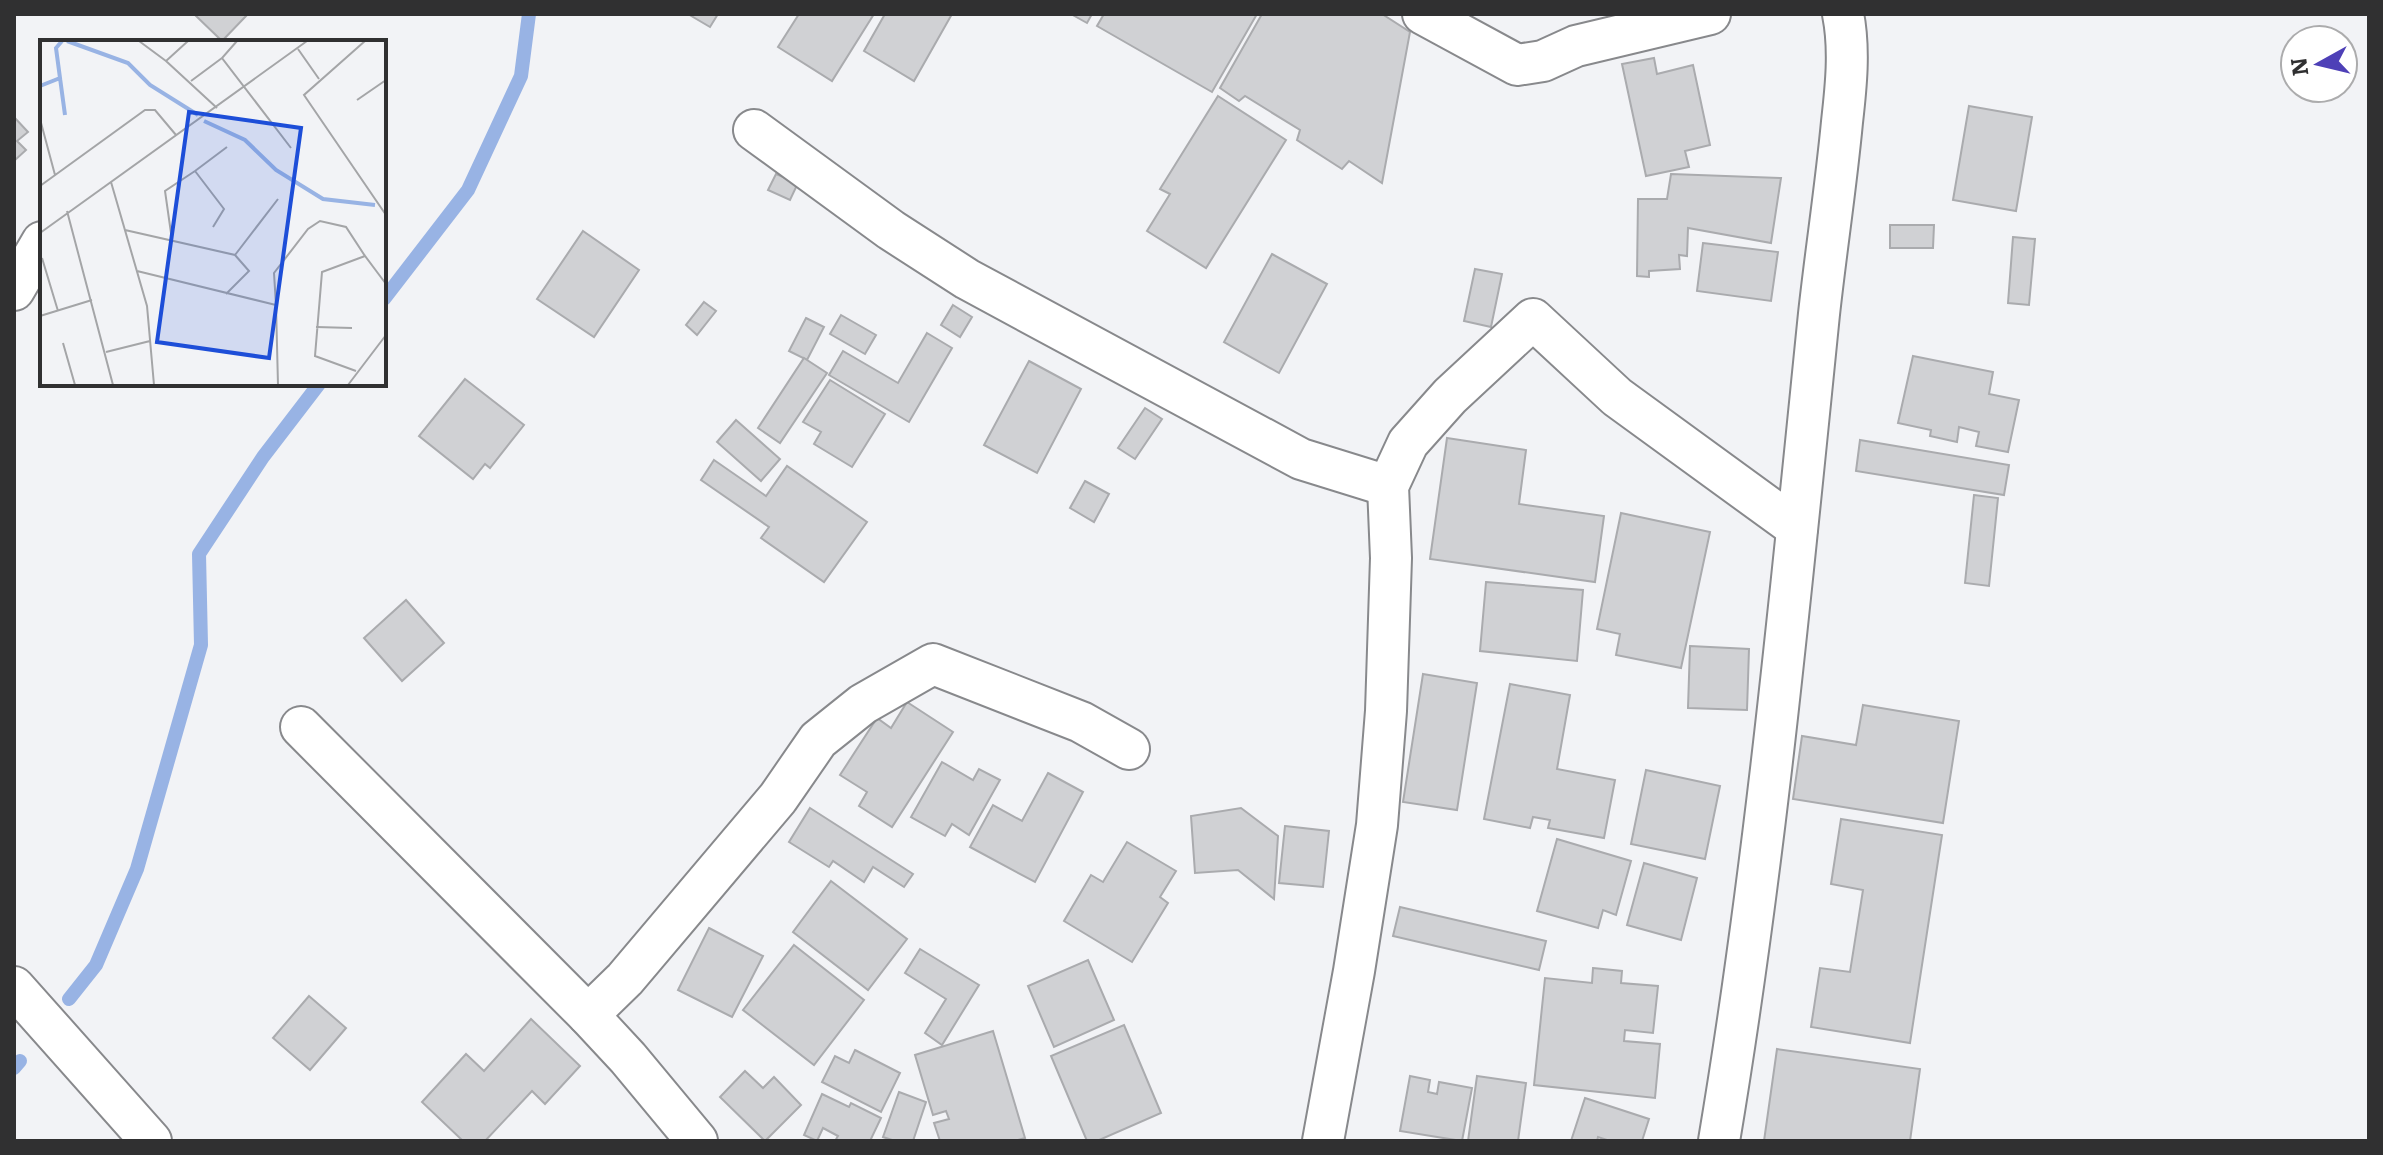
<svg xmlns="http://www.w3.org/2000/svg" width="2383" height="1155" viewBox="0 0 2383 1155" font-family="Literata,serif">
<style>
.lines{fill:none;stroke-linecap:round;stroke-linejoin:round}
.stream{stroke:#98b3e4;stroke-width:14}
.building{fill:#d0d1d4;stroke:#aaabae;stroke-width:2}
.street-casing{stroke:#88898c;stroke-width:44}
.street{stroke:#fff;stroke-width:40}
.inset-river{fill:none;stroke:#98b3e4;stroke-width:4}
.inset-road{fill:none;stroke:#a4a5a7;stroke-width:2}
.view{fill:#1d4ed8;fill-opacity:0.15;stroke:#1d4ed8;stroke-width:4}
.inset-edge{fill:none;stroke:#303031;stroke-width:4}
</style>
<rect width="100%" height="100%" fill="#f2f3f6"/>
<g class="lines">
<g class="stream">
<path d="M384,299L468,190L521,76L529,14"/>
<path d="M69,999L96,965L137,869L201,645L199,554L263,457L319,384"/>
<path d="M14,1068L20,1061"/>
</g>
</g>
<g class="building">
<path d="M194,14H248L222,41Z"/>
<path d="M688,14H718L710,27Z"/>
<path d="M799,14H874L832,81L778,47Z"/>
<path d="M885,14H952L914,81L864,51Z"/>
<path d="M1071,14H1092L1087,23Z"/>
<path d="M1104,14H1257L1212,92L1097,26Z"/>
<path d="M1262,14H1382L1410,32L1382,183L1349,161L1342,169L1297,140L1300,130L1245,96L1239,101L1220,88Z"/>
<path d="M1654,58L1657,74L1693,65L1710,145L1685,151L1689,167L1646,176L1622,64Z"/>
<path d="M1218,96L1286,140L1206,268L1147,231L1170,194L1160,189Z"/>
<path d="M1969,106L2032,117L2016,211L1953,200Z"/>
<path d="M14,117L28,132L17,141L26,150L14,161Z"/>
<path d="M776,174L798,183L790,200L768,190Z"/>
<path d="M1671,174L1781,178L1771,243L1688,228L1687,256L1679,255L1680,269L1649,271V277L1637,276L1638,199H1667Z"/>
<path d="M1890,225H1934L1933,248H1890Z"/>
<path d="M583,231L639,270L594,337L537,299Z"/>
<path d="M2013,237L2035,239L2029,305L2008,303Z"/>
<path d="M1703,243L1778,252L1771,301L1697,291Z"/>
<path d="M1272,254L1327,284L1279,373L1224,342Z"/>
<path d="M1475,269L1502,274L1491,327L1464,321Z"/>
<path d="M704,302L716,311L697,335L686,325Z"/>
<path d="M953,305L972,317L960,337L941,325Z"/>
<path d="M841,315L876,335L865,354L830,334Z"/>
<path d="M806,318L824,327L807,360L789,351Z"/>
<path d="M927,333L952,348L909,422L829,375L843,351L898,383Z"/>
<path d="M1913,356L1993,372L1989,394L2019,400L2008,452L1976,446L1979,432L1959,427L1957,442L1930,436L1931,430L1898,423Z"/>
<path d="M804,358L827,373L780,443L758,428Z"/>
<path d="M1029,361L1081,389L1037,473L984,445Z"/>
<path d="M465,379L524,425L490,468L485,464L473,479L419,436Z"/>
<path d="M830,380L885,414L852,467L814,444L821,432L803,422Z"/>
<path d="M1145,408L1162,419L1135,459L1118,448Z"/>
<path d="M736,420L780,459L761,481L717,442Z"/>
<path d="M1447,438L1526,450L1519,504L1604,516L1595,582L1430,559Z"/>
<path d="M1860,440L2009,465L2004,495L1856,471Z"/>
<path d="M714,460L766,496L787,466L867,522L824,582L761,538L769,527L701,480Z"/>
<path d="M1085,481L1109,494L1094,522L1070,508Z"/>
<path d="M1974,495L1998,498L1989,586L1965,583Z"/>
<path d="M1621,513L1710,532L1681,668L1616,655L1620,634L1597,629Z"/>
<path d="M1486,582L1583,590L1577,661L1480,651Z"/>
<path d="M406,600L444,643L402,681L364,638Z"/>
<path d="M1690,646L1749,649L1747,710L1688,708Z"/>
<path d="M1423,674L1477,683L1457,810L1403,802Z"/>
<path d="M1510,684L1570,695L1557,769L1615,780L1604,838L1548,828L1550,820L1533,817L1530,828L1484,819Z"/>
<path d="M907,702L953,732L892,827L859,806L867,792L840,775L877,718L891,728Z"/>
<path d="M1863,705L1959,721L1943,823L1793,799L1802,736L1856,745Z"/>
<path d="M942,762L973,780L979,769L1000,780L969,835L952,824L945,836L911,817Z"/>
<path d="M1646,770L1720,786L1705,859L1631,844Z"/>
<path d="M1048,773L1083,792L1035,882L970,847L993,805L1022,821Z"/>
<path d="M810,808L913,874L904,887L873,867L864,882L833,861L829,867L789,842Z"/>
<path d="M1241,808L1278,836L1274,899L1238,870L1195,873L1191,816Z"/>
<path d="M1841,819L1942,835L1910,1043L1811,1027L1820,968L1850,972L1863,890L1831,884Z"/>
<path d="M1285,826L1329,831L1323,887L1279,883Z"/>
<path d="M1557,839L1631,861L1616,915L1603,910L1598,928L1537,911Z"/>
<path d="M1127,842L1176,871L1160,897L1168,903L1132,962L1064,921L1091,875L1103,882Z"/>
<path d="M1644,863L1697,878L1681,940L1627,925Z"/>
<path d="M831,881L907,939L868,990L793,932Z"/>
<path d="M1400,907L1546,941L1539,970L1393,936Z"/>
<path d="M709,928L763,956L732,1017L678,990Z"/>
<path d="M794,945L864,1000L814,1065L743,1010Z"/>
<path d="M920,949L979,985L942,1045L925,1033L946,999L905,973Z"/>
<path d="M1088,960L1114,1020L1054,1047L1028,986Z"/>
<path d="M1593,968L1622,971L1621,983L1658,986L1653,1033L1625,1030L1624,1041L1660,1044L1655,1098L1534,1085L1545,978L1592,983Z"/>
<path d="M309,996L346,1028L310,1070L273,1038Z"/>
<path d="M531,1019L580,1066L545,1104L532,1091L485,1141H463L422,1102L466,1054L484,1071Z"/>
<path d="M1124,1025L1161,1113L1097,1141H1087L1051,1056Z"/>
<path d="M993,1031L1025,1138L1014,1141H940L934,1123L949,1119L946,1111L933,1115L915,1055Z"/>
<path d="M1777,1049L1920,1069L1910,1141H1764Z"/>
<path d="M855,1050L900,1073L881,1112L822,1082L835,1056L849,1063Z"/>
<path d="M745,1071L763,1088L774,1077L801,1105L765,1141L720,1097Z"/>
<path d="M1410,1076L1430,1080L1428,1092L1437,1094L1439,1082L1472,1088L1462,1141L1400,1131Z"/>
<path d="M1477,1076L1526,1083L1518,1141H1468Z"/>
<path d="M899,1092L926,1102L913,1141H895L883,1137Z"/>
<path d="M822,1094L849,1107L851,1103L881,1118L870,1141H835L838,1136L823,1128L817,1141L804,1135Z"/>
<path d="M1585,1098L1649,1119L1642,1141H1610L1598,1137L1597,1141H1571Z"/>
</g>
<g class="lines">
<g class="street-casing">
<g id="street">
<path d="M1423,14L1517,65L1543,61L1576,46L1710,14"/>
<path d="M754,130L891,230L967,279L1301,459L1388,486"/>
<path d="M14,290L42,242"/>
<path d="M301,727L588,1015"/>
<path d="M14,987L151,1141"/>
<path d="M697,1141L628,1058L588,1015L625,979L778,798L818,740L863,704L933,664L1081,722L1129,749"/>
<path d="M1323,1141L1354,971L1377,825L1386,711L1391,558L1388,486L1408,443L1450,396L1533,319L1617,397L1797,528"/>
<path d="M1719,1141C1765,867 1791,590 1819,314C1826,250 1836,186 1842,122C1846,87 1850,49 1843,14"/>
</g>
</g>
<use href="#street" class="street"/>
</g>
<g transform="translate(40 40)">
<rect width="346" height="346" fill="#f2f3f6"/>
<path class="inset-river" d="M27,1L88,23L110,45L158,75M20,38L25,75M0,46L20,38L16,8L22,1M164,81L205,100L236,130L283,159L335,165"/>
<path class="inset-road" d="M99,1L126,21M148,1L126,21L177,68M197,1L182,18L251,108M325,1L264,55L346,175M258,9L279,39M151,41L182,18M317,60L346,40M0,79L15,135M155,131L187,107M71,142L107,266L114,345M0,146L105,70H115L136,95M27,171L73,345M85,190L195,215L209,231L186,254M0,193L267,1M132,200L125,151L155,131L184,169L173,187M195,215L238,159M2,218L18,271M97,231L236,265L238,345M236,265L234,233L268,189L280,181L306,187L325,216M0,276L52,260M276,287L312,288M23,303L35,345M66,312L110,301M316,331L275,316L282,232L325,216L346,244M308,345L346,295"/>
<path class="view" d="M149,72L261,88L229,318L117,302Z"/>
<rect width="346" height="346" class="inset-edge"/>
</g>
<rect width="2383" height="1155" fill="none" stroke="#303031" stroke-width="32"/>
<g transform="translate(2319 64) rotate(262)"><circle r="38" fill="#ffffff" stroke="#acacad" stroke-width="2"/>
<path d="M0-6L14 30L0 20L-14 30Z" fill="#4e40b7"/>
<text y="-12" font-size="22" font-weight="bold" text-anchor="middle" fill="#303031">N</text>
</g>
</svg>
